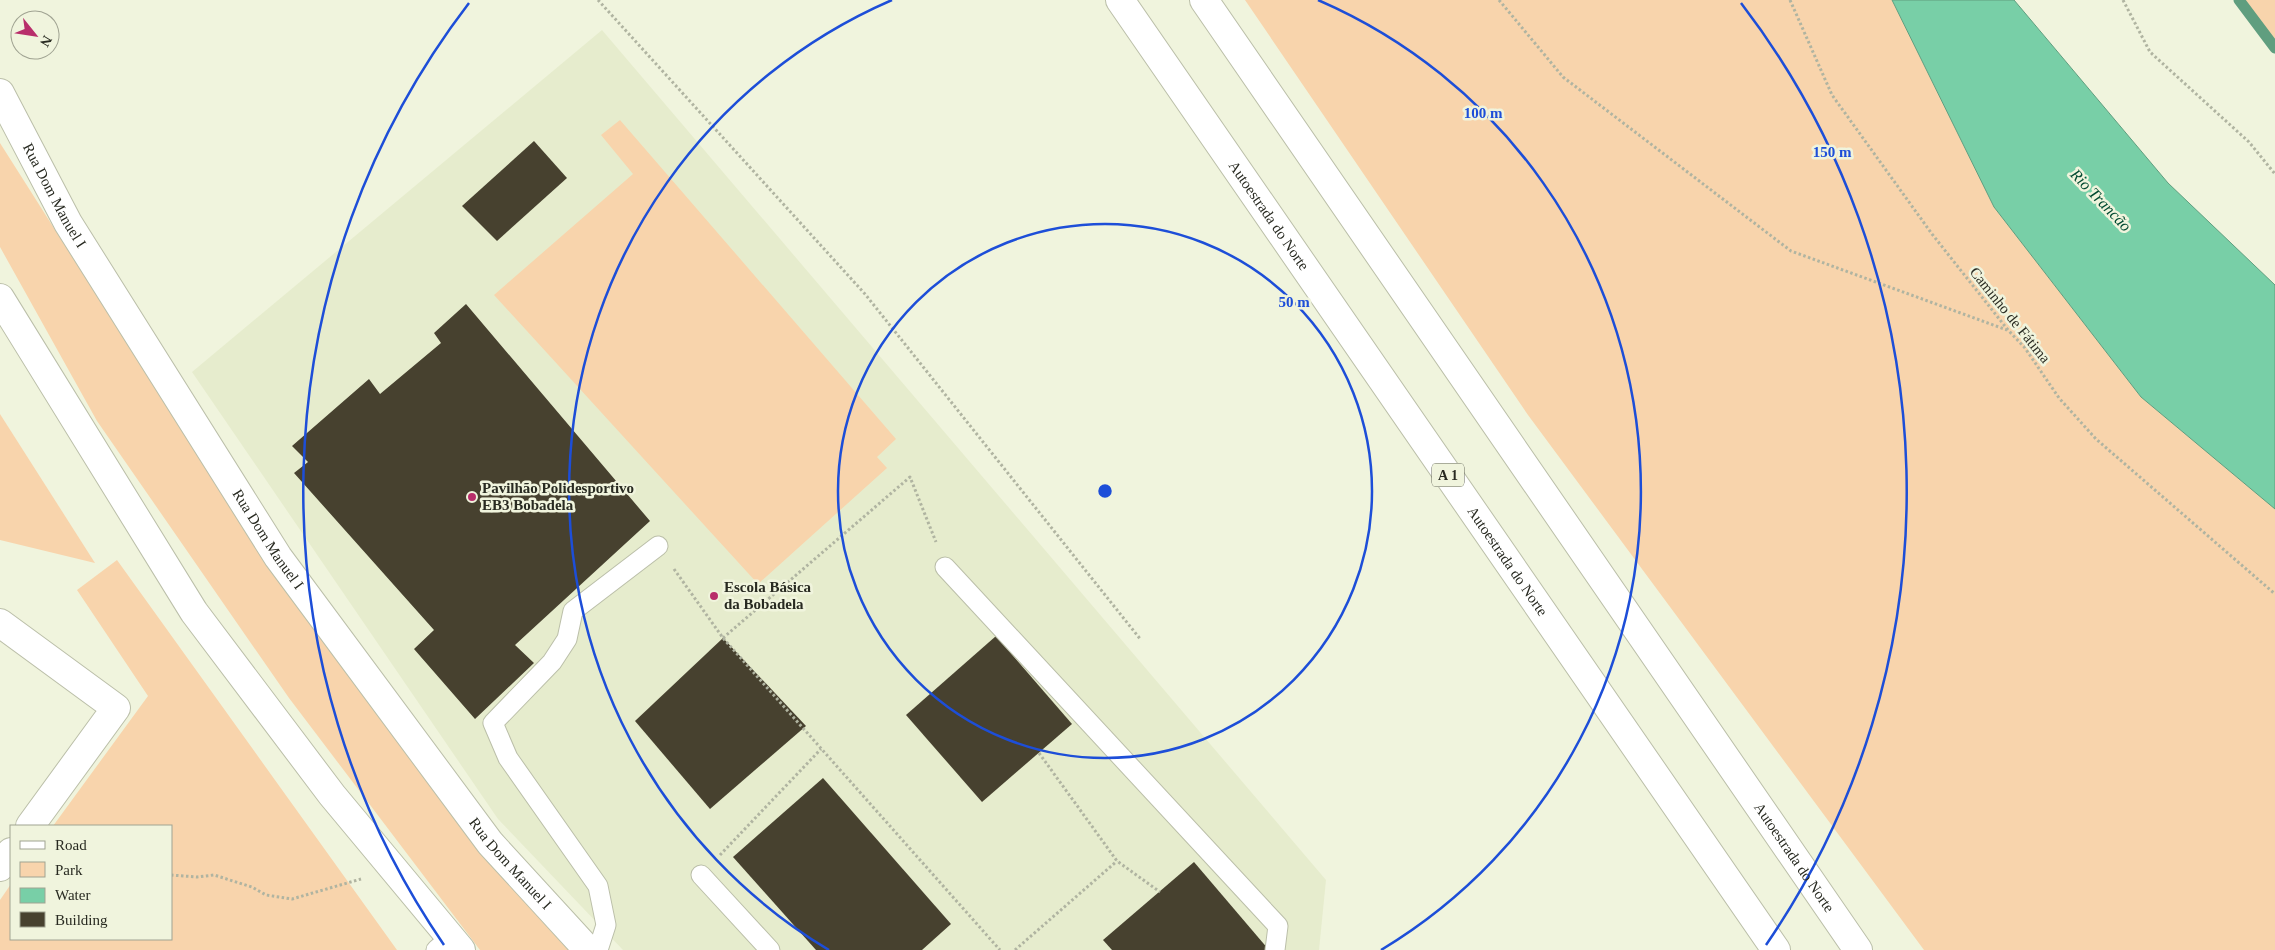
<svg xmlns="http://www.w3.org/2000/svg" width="2275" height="950" viewBox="0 0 2275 950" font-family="Georgia,serif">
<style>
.built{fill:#e6eccd}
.green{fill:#f8d4ac}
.water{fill:#78cfa7;stroke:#609e7f}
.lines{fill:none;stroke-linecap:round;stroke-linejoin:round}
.stream{stroke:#609e7f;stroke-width:11}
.building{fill:#47412f}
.lane-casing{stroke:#bbbfa9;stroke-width:21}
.street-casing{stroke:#bbbfa9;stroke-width:30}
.highway-casing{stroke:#bbbfa9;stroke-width:30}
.path{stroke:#b0b4a1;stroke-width:3;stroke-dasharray:2.5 2.5;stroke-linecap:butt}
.lane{stroke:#fff;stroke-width:19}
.street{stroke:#fff;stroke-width:28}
.highway{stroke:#fff;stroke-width:28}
.ring{fill:none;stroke:#1d4ed8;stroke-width:2.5}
.poi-dot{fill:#b82e6b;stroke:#f0f4dd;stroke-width:2}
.labels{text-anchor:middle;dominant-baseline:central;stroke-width:5;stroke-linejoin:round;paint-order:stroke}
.shield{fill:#f0f4dd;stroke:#646759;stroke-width:1}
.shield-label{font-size:14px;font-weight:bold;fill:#282a21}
.street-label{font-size:15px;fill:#282a21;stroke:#f0f4dd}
.poi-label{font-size:15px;font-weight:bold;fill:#282a21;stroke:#f0f4dd;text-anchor:start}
.water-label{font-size:16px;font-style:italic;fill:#004a31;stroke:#f0f4dd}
.centre{fill:#1d4ed8;stroke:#f0f4dd;stroke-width:2.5}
.ring-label{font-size:15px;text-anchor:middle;font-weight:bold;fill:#1d4ed8;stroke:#f0f4dd;stroke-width:5;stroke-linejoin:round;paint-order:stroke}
</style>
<rect width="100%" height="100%" fill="#f0f4dd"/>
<path class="built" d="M602,30L1326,880L1319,950H623L498,819L192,372Z"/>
<g class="green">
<path d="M1245,0H1892L1994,207L2141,397L2275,509V950H1924L1528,415Z"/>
<path d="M2239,0H2275V48Z"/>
<path d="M620,120L896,439L877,457L887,468L758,584L494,295L633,174L601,135Z"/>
<path d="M0,143L222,493L510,878L576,950H480L289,698L97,421L0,247Z"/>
<path d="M0,414L95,563L0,540Z"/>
<path d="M117,560L397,950H0V900L11,884V939H171V826H53L148,696L77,590Z"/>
</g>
<path class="water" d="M1892,0H2014L2168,183L2275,285V509L2141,397L1994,207Z"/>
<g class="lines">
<path class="stream" d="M2239,0L2275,48"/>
</g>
<g class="building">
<path d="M534,141L567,178L497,241L462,206Z"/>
<path d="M466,304L650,521L515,645L534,663L475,719L414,649L434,630L294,473L308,462L292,446L369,379L380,394L441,343L434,333Z"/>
<path d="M996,636L1072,724L982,802L906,715Z"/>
<path d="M723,638L806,726L710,809L635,721Z"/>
<path d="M823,778L951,924L922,950H816L733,857Z"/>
<path d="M1194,862L1269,950H1112L1103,940Z"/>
</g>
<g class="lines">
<g class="lane-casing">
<g id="lane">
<path d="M945,567L1278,926L1275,950"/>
<path d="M701,875L770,950"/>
<path d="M436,950L451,937"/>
<path d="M598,950L606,925L598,886L508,758L493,723L552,662L567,639L573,611L658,546"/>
</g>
</g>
<g class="street-casing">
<g id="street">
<path id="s1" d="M0,93L68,223L278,557L490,843L588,950"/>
<path d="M0,298L194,612L332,795L461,950"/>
<path d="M0,623L116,708L30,826"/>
<path d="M0,867L11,852"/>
</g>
</g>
<g class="highway-casing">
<g id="highway">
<path id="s2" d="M1120,0L1776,950"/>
<path id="s3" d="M1204,0L1858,950"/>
</g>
</g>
<g class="path">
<path d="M598,0L865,294L1141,640"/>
<path d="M1499,0L1563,77L1791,251L2007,330"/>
<path d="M1790,0L1832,95L1932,234L2008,330L2025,348L2059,398L2096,439L2275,594"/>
<path d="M2123,0L2150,52L2249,142L2275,174"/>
<path d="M674,569L723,638L1000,950"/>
<path d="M723,638L910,477L936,542"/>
<path d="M1039,753L1117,861L1160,892"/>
<path d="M720,855L821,749"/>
<path d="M171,875L197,877L214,875L252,887L266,895L292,899L361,879"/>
<path d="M1015,950L1117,861"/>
</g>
<use href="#lane" class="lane"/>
<use href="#street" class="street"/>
<use href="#highway" class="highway"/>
</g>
<g class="ring">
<circle cx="1105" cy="491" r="267"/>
<path d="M829 950A535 535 0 0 1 892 0M1318 0A535 535 0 0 1 1381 950"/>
<path d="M444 945A802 802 0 0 1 469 3M1741 3A802 802 0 0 1 1766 945"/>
</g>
<g class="poi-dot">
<circle cx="472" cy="497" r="5"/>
<circle cx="714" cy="596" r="5"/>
</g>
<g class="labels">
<rect class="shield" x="1432" y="463.5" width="32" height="23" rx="4"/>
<g class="shield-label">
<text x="1448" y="475">A 1</text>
</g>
<g class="street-label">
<text stroke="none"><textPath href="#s1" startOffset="116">Rua Dom Manuel I</textPath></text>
<text stroke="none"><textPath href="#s2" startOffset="262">Autoestrada do Norte</textPath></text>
<text transform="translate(2010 315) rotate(51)">Caminho de Fátima</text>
<text stroke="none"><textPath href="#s1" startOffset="521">Rua Dom Manuel I</textPath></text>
<text stroke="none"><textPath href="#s2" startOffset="682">Autoestrada do Norte</textPath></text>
<text stroke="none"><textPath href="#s3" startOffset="1041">Autoestrada do Norte</textPath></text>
<text stroke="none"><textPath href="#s1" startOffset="926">Rua Dom Manuel I</textPath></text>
</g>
<g class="poi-label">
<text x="482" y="488">Pavilhão Polidesportivo<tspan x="482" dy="17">EB3 Bobadela</tspan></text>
<text x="724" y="587">Escola Básica<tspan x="724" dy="17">da Bobadela</tspan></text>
</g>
<g class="water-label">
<text transform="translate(2101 200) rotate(46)">Rio Trancão</text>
</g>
</g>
<circle cx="1105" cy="491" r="8" class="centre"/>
<g class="ring-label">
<text x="1483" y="118">100 m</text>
<text x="1832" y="157">150 m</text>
<text x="1294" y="307">50 m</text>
</g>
<rect x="10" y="825" width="162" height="115" fill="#f0f4dd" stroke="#a0a392"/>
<rect x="20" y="841" width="25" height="8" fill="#ffffff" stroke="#a0a392"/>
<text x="55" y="850" font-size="15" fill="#282a21">Road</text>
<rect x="20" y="862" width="25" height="15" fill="#f8d4ac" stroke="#a0a392"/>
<text x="55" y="875" font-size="15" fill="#282a21">Park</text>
<rect x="20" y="888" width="25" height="15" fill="#78cfa7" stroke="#a0a392"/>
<text x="55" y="900" font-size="15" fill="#282a21">Water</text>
<rect x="20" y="912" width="25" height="15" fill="#47412f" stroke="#a0a392"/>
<text x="55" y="925" font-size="15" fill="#282a21">Building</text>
<g transform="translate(35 35) rotate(120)"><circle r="24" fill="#f0f4dd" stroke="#a0a392"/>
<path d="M0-4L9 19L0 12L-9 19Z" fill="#b82e6b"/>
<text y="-8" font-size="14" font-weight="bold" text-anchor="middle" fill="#282a21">N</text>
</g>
</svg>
